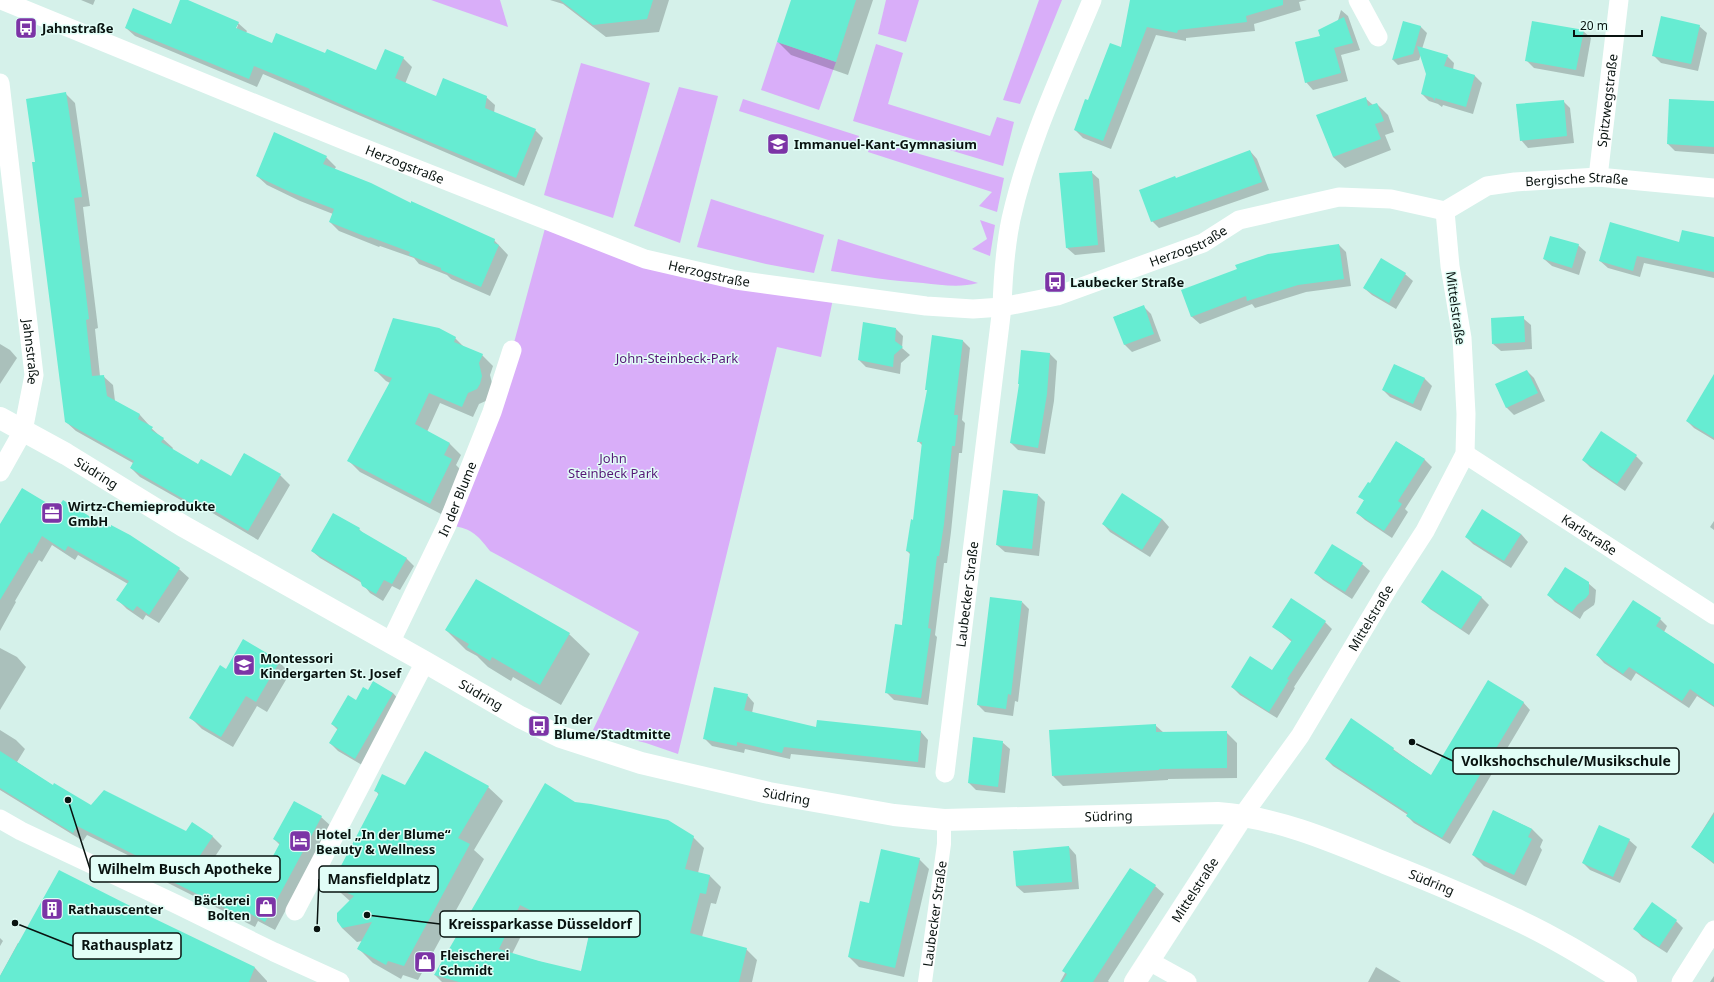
<svg xmlns="http://www.w3.org/2000/svg" width="1714" height="982" viewBox="0 0 1714 982" font-family="'Noto Sans',sans-serif">
<style>
.green{fill:#d9aef9}
.shadow{fill:#0003;fill-rule:evenodd}
.building{fill:#66ecd2;fill-rule:evenodd}
.lines{fill:none;stroke-linecap:round;stroke-linejoin:round}
.pedestrian{stroke:#fff;stroke-width:14}
.minor{stroke:#fff;stroke-width:19}
.tertiary{stroke:#fff;stroke-width:22}
.labels{text-anchor:middle;dominant-baseline:central;stroke-width:3;stroke-linejoin:round;paint-order:stroke}
.poi-label{font-size:13px;font-weight:bold;fill:#091310;stroke:#e2fef7;text-anchor:start}
.street-label{font-size:13px;fill:#091310;stroke:#e2fef7}
.park-label{font-size:13px;fill:#561877;stroke:#e2fef7}
.leader{fill:none;stroke:#091310;stroke-width:1.5}
.callout-dot{fill:#091310;stroke:#e2fef7;stroke-width:1.5}
.callout{fill:#e2fef7;stroke:#091310;stroke-width:1.5}
.callout-label{font-size:14px;text-anchor:middle;font-weight:bold;fill:#091310}
</style>
<rect width="100%" height="100%" fill="#d5f1ea"/>
<g class="green">
<path d="M431,0H500L508,27Z"/>
<path d="M886,0H919L906,42L878,34Z"/>
<path d="M1039,0H1062L1020,104L1003,100Z"/>
<path d="M777,42L836,62L819,110L761,90Z"/>
<path d="M876,44L903,53L888,104L990,136L997,117L1014,122L1003,166L853,121Z"/>
<path d="M581,63L650,83L613,218L544,195Z"/>
<path d="M679,87L718,96L680,243L634,226Z"/>
<path d="M743,99L859,136L856,149L739,111Z"/>
<path d="M870,140L1004,178L997,212L979,206L992,192L868,152Z"/>
<path d="M711,199L824,235L814,273L766,264L697,247Z"/>
<path d="M980,220L995,225L990,256L972,249L987,239Z"/>
<path d="M547,221L645,259L834,294L821,357L777,347L678,754L646,743L593,730L639,632L490,551C476,533 471,528 447,525L512,350Z"/>
<path d="M838,239L978,283C960,288 941,285 923,283C892,281 861,276 831,271Z"/>
</g>
<g class="shadow">
<path d="M81,0H95L93,5Z"/>
<path d="M181,0H186L238,23L247,31L246,33L272,44L326,54L376,72L403,58L412,67L405,84L437,97H486L495,105L494,113L535,130L543,138L524,186L263,74L257,87L135,36L126,28L171,25ZM236,25H238L235,33Z"/>
<path d="M550,0H669L659,32L606,37L563,4Z"/>
<path d="M792,0H873L848,75L791,55L778,42Z"/>
<path d="M1131,0H1307L1299,2L1301,10L1254,24L1255,31L1186,38V41L1156,35L1111,149L1083,138L1075,130L1088,101L1121,49Z"/>
<path d="M1341,10L1348,16L1360,50L1341,55L1348,81L1313,90L1306,82L1333,37Z"/>
<path d="M1404,22L1421,27L1427,33L1422,49L1447,56L1454,63L1453,70L1475,76L1482,83L1473,114L1443,105L1442,107L1438,104L1429,101L1422,94L1427,74L1421,54L1419,60L1398,65L1393,60Z"/>
<path d="M1699,26L1707,33L1698,71L1661,63L1653,55Z"/>
<path d="M1583,31L1591,38L1584,77L1534,68L1526,60Z"/>
<path d="M65,93L75,103L90,206L83,207L98,328L95,329L100,376H103L113,385L115,401L140,415L149,425V426L173,448L172,450L199,465L231,478L244,454L280,475L290,485L258,540L204,508L202,512L140,477L131,468L133,463L76,431L66,422L37,163Z"/>
<path d="M1365,98L1373,105L1377,104L1388,115L1394,132L1385,135L1391,150L1345,168L1333,157Z"/>
<path d="M1563,101L1570,108L1574,143L1528,148L1521,140Z"/>
<path d="M1714,102V154L1675,151L1668,144Z"/>
<path d="M1250,151L1257,159L1269,190L1159,228L1152,221L1176,179Z"/>
<path d="M326,157L336,167L334,170L494,240L508,255L490,296L451,279L447,275L419,264L414,258L380,246L379,247L339,231L330,222L333,214L300,201L267,185L257,176Z"/>
<path d="M1091,172L1099,179L1105,252L1075,255L1067,248Z"/>
<path d="M1714,238V278L1644,263L1640,277L1608,268L1600,261L1680,243Z"/>
<path d="M1339,245L1346,252L1351,286L1306,292L1255,308L1252,304L1200,324L1192,317L1182,290Z"/>
<path d="M1578,245L1586,252L1579,275L1552,266L1544,259Z"/>
<path d="M1405,274L1413,281L1396,309L1372,295L1364,288Z"/>
<path d="M1143,306L1151,314L1161,341L1132,352L1125,345L1114,317Z"/>
<path d="M1523,318L1531,325L1532,349L1501,351L1493,344Z"/>
<path d="M896,329L903,336L902,348L910,355L901,363L900,374L866,367L859,360Z"/>
<path d="M933,336L963,341L970,348L962,420L965,423L962,453H959L951,532L947,563H944L935,635L937,637L928,705L894,700L886,692L902,626L911,555L907,551L914,521L923,446L918,441L928,391L926,389Z"/>
<path d="M455,338L465,348L482,355L493,366L490,375L493,387L488,400L479,404L473,417L440,403L427,432L450,444L461,455L456,465L462,471L441,514L360,472L349,461L390,383L386,381L375,370Z"/>
<path d="M0,344L10,350L17,358L0,384Z"/>
<path d="M1022,351L1050,354L1057,361L1054,401L1045,454L1018,450L1011,443L1020,385L1019,384Z"/>
<path d="M1395,365L1425,379L1432,386L1421,411L1390,397L1383,390Z"/>
<path d="M1527,371L1534,378L1545,401L1514,415L1507,408L1496,385Z"/>
<path d="M1714,400V440L1694,428L1687,421Z"/>
<path d="M1397,442L1425,460L1432,467L1405,509L1408,512L1392,538L1365,520L1357,513L1365,501L1360,497L1370,484Z"/>
<path d="M1636,456L1643,463L1625,491L1590,467L1583,460Z"/>
<path d="M1038,495L1045,502L1039,556L1005,552L997,545Z"/>
<path d="M58,510L107,529L179,569L189,578L159,623L146,615L143,620L127,609L118,600L128,584L78,555L75,560L52,545L42,562L39,560L15,601L16,602L0,631V526Z"/>
<path d="M1162,519L1169,527L1150,557L1110,532L1103,524Z"/>
<path d="M1714,521V530L1710,527Z"/>
<path d="M359,529L364,534L407,559L414,566L400,590L392,586L383,601L370,593L362,583L320,558L312,551Z"/>
<path d="M1521,534L1528,542L1511,568L1473,544L1466,537Z"/>
<path d="M1362,564L1370,571L1352,599L1323,580L1315,573Z"/>
<path d="M1442,572L1482,598L1489,605L1469,635L1430,609L1422,602Z"/>
<path d="M1588,583L1596,590L1595,602L1594,605L1584,612L1580,619L1555,602L1548,595Z"/>
<path d="M1022,602L1029,609L1018,702L1015,701L1013,716L985,712L978,705Z"/>
<path d="M1660,619L1667,626L1664,632L1714,665V707L1697,696L1689,708L1636,673L1631,681L1604,663L1597,655Z"/>
<path d="M1325,622L1332,629L1294,687L1295,688L1277,718L1240,695L1232,687L1273,671L1292,642L1273,626Z"/>
<path d="M446,630L569,634L590,654L561,705L513,677L511,681L488,667L477,656L466,650Z"/>
<path d="M0,648L17,657L26,667L0,710Z"/>
<path d="M279,662L290,673L267,712L257,706L233,747L202,729L191,718L226,670Z"/>
<path d="M368,691L393,693L400,701L362,765L338,751L330,743L338,730L332,724Z"/>
<path d="M747,695L754,703L752,713L817,728L921,732L928,740L925,768L791,754L790,759L745,749L744,753L712,746L704,738Z"/>
<path d="M1523,702L1530,710L1450,844L1414,823L1407,816L1408,815L1333,766L1326,759L1352,720L1431,776Z"/>
<path d="M1155,725L1164,733L1226,732L1237,743V778L1168,779V780L1063,786L1053,776Z"/>
<path d="M0,730L16,740L25,749L17,762L53,786L91,806L187,832L192,824L213,837L222,846L208,867L236,881L262,879L280,845L274,839L321,817L331,826L275,930L258,921L255,927L168,883L158,874L160,871L87,835L83,841L0,790Z"/>
<path d="M1002,742L1010,749L1005,793L976,790L969,783Z"/>
<path d="M488,787L503,801L474,850L484,859L418,980L403,975L401,979L373,963L358,948L362,941L357,942L342,928L350,901L332,885L379,795L375,790Z"/>
<path d="M575,803L693,837L704,848L698,873L710,876L721,887L716,904L711,903L702,937L746,949L757,960L752,982H442L435,975ZM531,916L560,930L589,937L581,973L512,954Z"/>
<path d="M1494,811L1532,829L1543,840L1540,847L1542,850L1526,886L1484,866L1473,855Z"/>
<path d="M1714,812V864L1692,847Z"/>
<path d="M1629,840L1637,847L1620,883L1590,870L1583,863Z"/>
<path d="M1069,847L1076,855L1079,889L1024,893L1016,886Z"/>
<path d="M919,859L929,869L904,977L859,967L849,957L870,905Z"/>
<path d="M1155,886L1164,894L1108,981L1109,982H1060L1065,973Z"/>
<path d="M1676,921L1683,928L1667,953L1642,937L1635,929Z"/>
<path d="M0,938L3,941L0,946Z"/>
<path d="M18,943L255,968L267,981V982H0V976Z"/>
<path d="M1376,967L1401,982H1368Z"/>
<path d="M1714,976V982H1710Z"/>
</g>
<g class="building">
<path d="M180,0H188L239,22L236,28L272,43L276,33L325,53L327,49L376,70L385,49L404,57L395,78L436,96L443,78L487,96L485,108L536,129L516,178L358,112L309,90L310,89L254,66L249,79L125,28L133,8L171,24Z"/>
<path d="M560,0H653L647,19L593,25Z"/>
<path d="M791,0H856L836,62L777,42Z"/>
<path d="M1130,0H1283V5L1246,16L1247,22L1178,30L1177,33L1147,27L1103,141L1074,130L1085,99L1088,100L1110,43L1121,47Z"/>
<path d="M1661,16L1700,25L1691,64L1652,56Z"/>
<path d="M1344,17L1353,43L1334,48L1341,73L1305,83L1295,42L1320,36L1318,30Z"/>
<path d="M1403,21L1421,26L1413,54L1392,60Z"/>
<path d="M1532,21L1584,30L1576,70L1525,61Z"/>
<path d="M1417,46L1448,55L1444,66L1475,75L1466,107L1435,98V101L1433,98L1421,94L1426,74Z"/>
<path d="M66,92L82,197L74,198L89,319L86,320L92,376L104,375L107,396L140,414L138,419L153,427L151,430L164,438L161,442L198,464L201,459L231,476L244,453L281,474L248,531L195,499L192,504L130,468L134,461L65,422L32,162H35L26,99Z"/>
<path d="M1366,97L1368,106L1377,103L1384,121L1375,124L1381,139L1333,157L1316,115Z"/>
<path d="M1669,99L1714,101V147L1667,144Z"/>
<path d="M1564,100L1567,136L1520,141L1516,104Z"/>
<path d="M274,132L327,156L323,164L371,183L411,203V201L495,239L494,243L499,245L481,287L441,270V268L409,255L410,252L370,237L369,238L329,222L334,209L290,192L256,176Z"/>
<path d="M1250,150L1262,182L1151,222L1139,190L1175,176L1176,178Z"/>
<path d="M1092,171L1098,245L1066,248L1059,173Z"/>
<path d="M1610,222L1679,242L1682,230L1714,237V272L1637,256L1633,271L1599,261Z"/>
<path d="M1550,236L1579,244L1572,268L1543,259Z"/>
<path d="M1339,244L1344,279L1298,285L1247,301L1246,296L1191,317L1181,290L1237,269L1235,265L1268,254Z"/>
<path d="M1381,258L1406,273L1389,303L1363,288Z"/>
<path d="M1144,305L1154,334L1124,345L1113,317Z"/>
<path d="M1524,316L1525,342L1492,344L1491,318Z"/>
<path d="M393,318L439,328L456,337L454,342L483,354L479,363L482,376L480,384L477,389L468,393L462,407L429,393L415,424L450,443L444,455L452,459L430,504L347,461L392,378L374,371Z"/>
<path d="M863,322L896,328L895,341L903,347L894,355L893,367L858,360Z"/>
<path d="M932,335L963,340L954,415H958L955,446H952L944,524L939,556H937L928,628L931,629L921,698L885,693L895,624L902,625L910,552L906,551L911,519L913,520L922,442H917L927,390H925Z"/>
<path d="M1021,350L1050,353L1047,394L1038,448L1010,443L1019,384H1018Z"/>
<path d="M1394,364L1425,378L1413,404L1382,390Z"/>
<path d="M1527,370L1538,393L1506,408L1495,384Z"/>
<path d="M1714,374V438L1686,421Z"/>
<path d="M1601,431L1637,455L1617,484L1582,460Z"/>
<path d="M1396,441L1425,459L1398,501L1402,504L1384,531L1356,513L1364,500L1358,497L1368,482L1370,483Z"/>
<path d="M22,488L57,509L63,500L107,527L108,526L111,527V525L130,535L180,568L149,615L137,606L133,611L116,600L129,581L68,546L65,551L42,536L32,554L29,552L0,600V524Z"/>
<path d="M1003,490L1038,494L1032,549L996,545Z"/>
<path d="M1122,493L1162,519L1142,550L1102,524Z"/>
<path d="M1482,509L1521,534L1504,561L1465,537Z"/>
<path d="M333,513L360,528L359,530L407,558L392,584L384,580L376,594L362,586L360,580L311,551Z"/>
<path d="M1332,544L1363,563L1345,592L1314,573Z"/>
<path d="M1565,567L1589,582V594L1586,598L1577,605L1572,612L1547,595Z"/>
<path d="M1442,570L1482,597L1461,629L1421,602Z"/>
<path d="M476,579L570,633L540,685L492,657L490,661L467,647L469,644L445,630Z"/>
<path d="M990,597L1022,601L1011,695L1008,694L1006,709L977,705Z"/>
<path d="M1291,598L1326,621L1287,679L1289,680L1269,712L1231,687L1250,656L1272,670L1292,640L1272,627Z"/>
<path d="M1633,600L1661,618L1656,626L1714,664V706L1690,689L1682,701L1629,667L1623,674L1596,655Z"/>
<path d="M243,639L280,661L256,702L246,696L221,737L189,718L220,665L226,669Z"/>
<path d="M1488,680L1524,702L1442,838L1406,816L1408,813L1325,759L1351,718L1394,748L1393,750L1431,775Z"/>
<path d="M373,681L393,693L355,759L329,743L338,728L331,724L348,695L356,700L363,687L368,690Z"/>
<path d="M714,687L748,694L744,710L816,727L817,720L921,731L918,762L784,747L782,753L737,742V746L703,739Z"/>
<path d="M1156,724V732L1227,731V768L1159,769V770L1052,776L1049,730Z"/>
<path d="M973,737L1003,741L998,787L968,783Z"/>
<path d="M0,751L53,785L54,783L91,805L104,790L186,831L192,822L213,836L197,860L236,880L243,867L261,878L280,843L273,839L294,801L322,816L265,922L249,913L245,918L157,874L161,868L77,826L73,833L0,788Z"/>
<path d="M425,751L489,786L458,838L470,844L404,966L388,961L386,965L357,949L372,922L342,928L337,921V913L354,896L331,885L379,793L374,791L382,774L405,785Z"/>
<path d="M545,783L575,802L591,804L668,820L694,836L685,869L710,875L706,894L700,893L690,933L747,948L739,982H459L434,975ZM520,905L548,919L590,930L581,971L539,961L499,949Z"/>
<path d="M1493,810L1532,829L1528,837L1532,839L1514,875L1472,855Z"/>
<path d="M1714,814V863L1691,847Z"/>
<path d="M1599,825L1630,839L1613,877L1582,863Z"/>
<path d="M1069,846L1072,882L1016,886L1013,851Z"/>
<path d="M881,849L920,858L895,968L848,957L860,901L869,903Z"/>
<path d="M1130,868L1156,885L1093,982H1062L1067,974L1062,971Z"/>
<path d="M59,870L150,916H149L255,967L249,982H0V976Z"/>
<path d="M1652,902L1677,920L1659,947L1633,929Z"/>
</g>
<g class="lines">
<path class="pedestrian" id="s1" d="M925,982L944,844V820"/>
<g class="minor">
<path id="s2" d="M1,0L351,143L645,259L736,280L926,306L973,309L1002,307L1057,296L1203,243L1239,220L1339,197L1391,199L1445,211"/>
<path d="M1358,0L1378,37"/>
<path id="s3" d="M0,83L34,375L23,431L0,472"/>
<path id="s4" d="M1598,177L1619,0"/>
<path id="s5" d="M1445,211L1487,186L1515,182L1598,177L1714,188"/>
<path id="s6" d="M1465,454L1714,615"/>
<path id="s7" d="M390,643L447,525L492,412L512,350"/>
<path id="s8" d="M945,773L1002,307C1003,277 1005,248 1011,219C1028,143 1062,72 1092,0"/>
<path id="s9" d="M1243,815L1300,736L1390,585L1425,531L1465,454L1466,414L1462,338L1450,266L1445,211"/>
<path d="M0,819L21,831L176,904L274,952L340,982"/>
<path d="M295,911L425,662"/>
<path d="M1149,961L1187,982"/>
<path d="M1681,982L1714,930"/>
</g>
<g class="tertiary">
<path id="s10" d="M0,418L66,454L183,526L425,662L520,717L561,737L641,763L769,793L894,815L944,820L1218,813C1276,817 1332,841 1385,863C1428,880 1471,898 1513,918C1553,936 1590,959 1626,982"/>
<path id="s11" d="M1135,982L1243,815"/>
</g>
</g>
<defs>
<g id="bus-square" transform="scale(1.15)"><rect x="-9" y="-9" width="18" height="18" rx="4" fill="#7c34a6" stroke="#e2fef7"/><path d="M-5-6H5V4H4V6H2V4H-2V6H-4V4H-5ZM-3.5-4V0h7V-4ZM-3.5 1.2v1.5H-2V1.2ZM2 1.2v1.5H3.5V1.2Z" fill="#fff"/></g>
<g id="school-square" transform="scale(1.15)"><rect x="-9" y="-9" width="18" height="18" rx="4" fill="#7c34a6" stroke="#e2fef7"/><path d="M0-5L7-2L0 1L-7-2ZM-4 1L0 2.5L4 1V4Q0 6-4 4Z" fill="#fff"/></g>
<g id="office-square" transform="scale(1.15)"><rect x="-9" y="-9" width="18" height="18" rx="4" fill="#7c34a6" stroke="#e2fef7"/><path d="M-6-3h4V-5.5h4V-3h4V5H-6ZM-1-4.5V-3h2v-1.5ZM-6 0V1H6V0Z" fill="#fff"/></g>
<g id="hotel-square" transform="scale(1.15)"><rect x="-9" y="-9" width="18" height="18" rx="4" fill="#7c34a6" stroke="#e2fef7"/><path d="M-6-4.5h1.5V1H6V5H4.5V3h-9V5H-6ZM-4 0a1.8 1.8 0 1 1 3.6 0ZM.5 0V-2.5h3Q6-2.5 6 0Z" fill="#fff"/></g>
<g id="shop-square" transform="scale(1.15)"><rect x="-9" y="-9" width="18" height="18" rx="4" fill="#7c34a6" stroke="#e2fef7"/><path d="M-5-2.5h2.3a2.7 3.5 0 0 1 5.4 0H5L5.5 6h-11ZM-1.5-2.5h3a1.5 2.3 0 0 0-3 0Z" fill="#fff"/></g>
<g id="building-square" transform="scale(1.15)"><rect x="-9" y="-9" width="18" height="18" rx="4" fill="#7c34a6" stroke="#e2fef7"/><path d="M-4-6H4V6H1V3H-1V6H-4ZM-2.5-4.3h1.7v1.8h-1.7ZM.8-4.3h1.7v1.8H.8ZM-2.5-1h1.7V.8h-1.7ZM.8-1h1.7V.8H.8Z" fill="#fff"/></g>
</defs>
<g fill-rule="evenodd">
<use href="#bus-square" x="26" y="28"/>
<use href="#school-square" x="778" y="144"/>
<use href="#bus-square" x="1055" y="282"/>
<use href="#office-square" x="52" y="513"/>
<use href="#school-square" x="244" y="665"/>
<use href="#bus-square" x="539" y="726"/>
<use href="#hotel-square" x="300" y="841"/>
<use href="#shop-square" x="266" y="907"/>
<use href="#building-square" x="52" y="909"/>
<use href="#shop-square" x="425" y="962"/>
</g>
<g class="labels">
<g class="poi-label">
<text x="42" y="28">Jahnstraße</text>
<text x="794" y="144">Immanuel-Kant-Gymnasium</text>
<text x="1070" y="282">Laubecker Straße</text>
<text x="68" y="506">Wirtz-Chemieprodukte<tspan x="68" dy="15">GmbH</tspan></text>
<text x="260" y="658">Montessori<tspan x="260" dy="15">Kindergarten St. Josef</tspan></text>
<text x="554" y="719">In der<tspan x="554" dy="15">Blume/Stadtmitte</tspan></text>
<text x="316" y="834">Hotel „In der Blume“<tspan x="316" dy="15">Beauty &amp; Wellness</tspan></text>
<text x="250" y="900" text-anchor="end">Bäckerei<tspan x="250" dy="15">Bolten</tspan></text>
<text x="68" y="909">Rathauscenter</text>
<text x="440" y="955">Fleischerei<tspan x="440" dy="15">Schmidt</tspan></text>
</g>
<g class="street-label">
<text stroke="none"><textPath href="#s4" startOffset="77">Spitzwegstraße</textPath></text>
<text stroke="none"><textPath href="#s2" startOffset="436">Herzogstraße</textPath></text>
<text stroke="none"><textPath href="#s5" startOffset="139">Bergische Straße</textPath></text>
<text stroke="none"><textPath href="#s2" startOffset="1252">Herzogstraße</textPath></text>
<text stroke="none"><textPath href="#s2" startOffset="760">Herzogstraße</textPath></text>
<text transform="translate(1456 308) rotate(82)">Mittelstraße</text>
<text stroke="none"><textPath href="#s3" startOffset="271">Jahnstraße</textPath></text>
<text stroke="none"><textPath href="#s10" startOffset="111">Südring</textPath></text>
<text stroke="none"><textPath href="#s7" startOffset="159">In der Blume</textPath></text>
<text stroke="none"><textPath href="#s6" startOffset="148">Karlstraße</textPath></text>
<text stroke="none"><textPath href="#s8" startOffset="180">Laubecker Straße</textPath></text>
<text stroke="none"><textPath href="#s9" startOffset="235">Mittelstraße</textPath></text>
<text stroke="none"><textPath href="#s10" startOffset="555">Südring</textPath></text>
<text stroke="none"><textPath href="#s10" startOffset="879">Südring</textPath></text>
<text stroke="none"><textPath href="#s10" startOffset="1203">Südring</textPath></text>
<text stroke="none"><textPath href="#s10" startOffset="1538">Südring</textPath></text>
<text stroke="none"><textPath href="#s11" startOffset="110">Mittelstraße</textPath></text>
<text stroke="none"><textPath href="#s1" startOffset="69">Laubecker Straße</textPath></text>
</g>
<g class="park-label">
<text x="677" y="358">John-Steinbeck-Park</text>
<text x="613" y="458">John<tspan x="613" dy="15">Steinbeck Park</tspan></text>
</g>
</g>
<path class="leader" d="M1412 742L1453 761M68 800L90 869M317 929L319 879M367 915L440 924M15 923L73 946"/>
<g class="callout-dot">
<circle cx="1412" cy="742" r="4"/>
<circle cx="68" cy="800" r="4"/>
<circle cx="317" cy="929" r="4"/>
<circle cx="367" cy="915" r="4"/>
<circle cx="15" cy="923" r="4"/>
</g>
<g class="callout">
<rect x="1453" y="748" width="226" height="26" rx="4"/>
<rect x="90" y="856" width="190" height="26" rx="4"/>
<rect x="319" y="866" width="119" height="26" rx="4"/>
<rect x="440" y="911" width="200" height="26" rx="4"/>
<rect x="73" y="933" width="108" height="26" rx="4"/>
</g>
<g class="callout-label">
<text x="1566" y="766">Volkshochschule/Musikschule</text>
<text x="185" y="874">Wilhelm Busch Apotheke</text>
<text x="379" y="884">Mansfieldplatz</text>
<text x="540" y="929">Kreissparkasse Düsseldorf</text>
<text x="127" y="950">Rathausplatz</text>
</g>
<path d="M1574 30v6h68v-6" fill="none" stroke="#091310" stroke-width="2"/>
<text x="1580" y="30" font-size="12" fill="#091310" stroke="#e2fef7" stroke-width="3" paint-order="stroke">20 m</text>
</svg>
